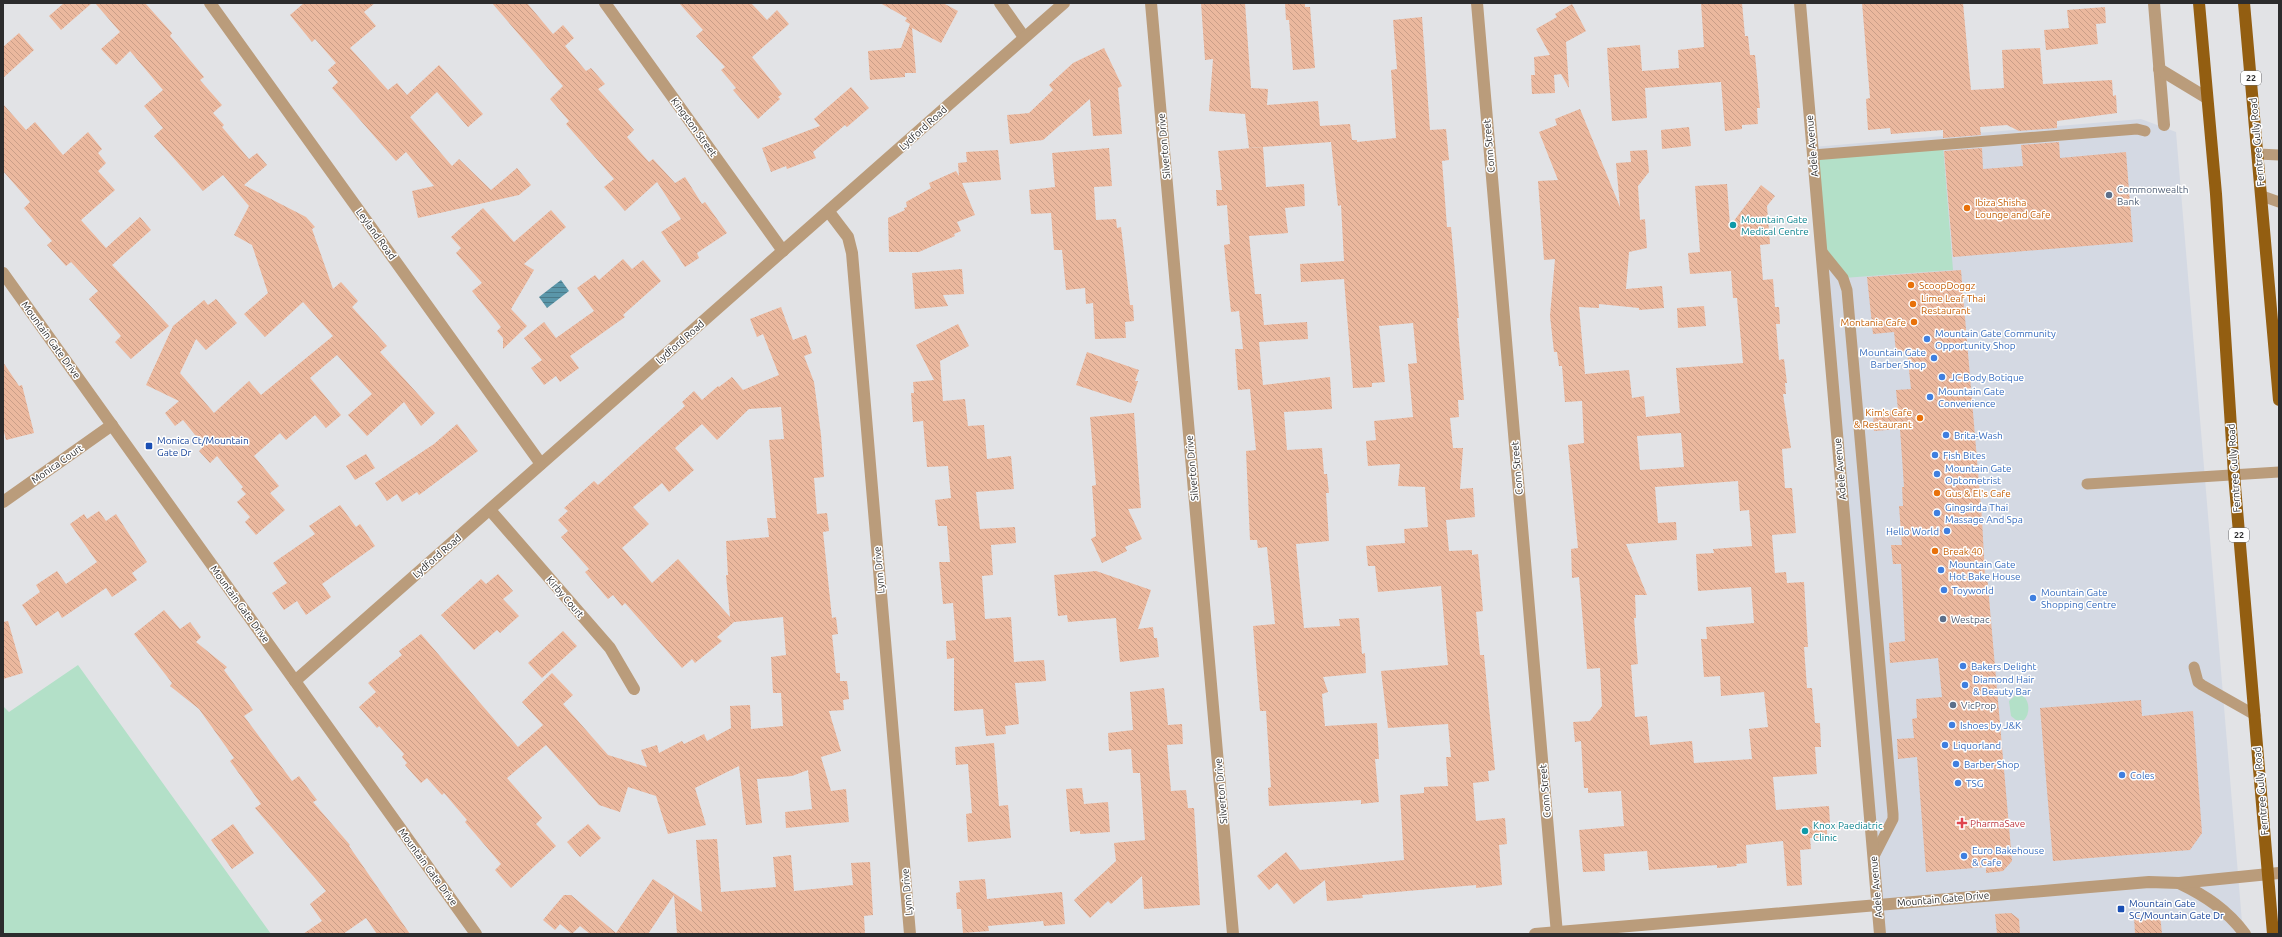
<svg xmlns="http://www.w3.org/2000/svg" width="2282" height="937" viewBox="0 0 2282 937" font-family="Ubuntu,sans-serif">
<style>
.built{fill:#d4d9e3}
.green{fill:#b3e0c8}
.water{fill:url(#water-rules)}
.building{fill:url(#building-back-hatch);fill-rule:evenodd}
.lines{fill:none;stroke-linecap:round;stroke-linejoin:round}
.lane{stroke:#ba9c7b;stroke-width:11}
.street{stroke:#ba9c7b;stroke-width:12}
.primary{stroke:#935e11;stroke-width:12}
.service-dot{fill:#5c6f8a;stroke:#fff;stroke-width:1.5}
.food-dot{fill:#e8710a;stroke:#fff;stroke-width:1.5}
.culture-dot{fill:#0f9aa8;stroke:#fff;stroke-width:1.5}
.shop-dot{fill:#3f7fe0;stroke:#fff;stroke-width:1.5}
.transit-dot{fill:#1a4fb4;stroke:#fff;stroke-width:1.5}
.health-dot{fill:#e0444e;stroke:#fff;stroke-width:1.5}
.labels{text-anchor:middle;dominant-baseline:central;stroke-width:3;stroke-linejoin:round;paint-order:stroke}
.shield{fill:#fff;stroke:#6b6b6c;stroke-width:1}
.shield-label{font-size:9px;font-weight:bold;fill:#2c2c2d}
.street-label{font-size:10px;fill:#2c2c2d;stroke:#fff}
.service-label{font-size:10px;fill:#4e5e75;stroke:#fff;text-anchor:start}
.food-label{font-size:10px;fill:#c56008;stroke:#fff;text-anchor:start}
.culture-label{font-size:10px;fill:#0d838f;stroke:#fff;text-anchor:start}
.shop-label{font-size:10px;fill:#366cbe;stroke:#fff;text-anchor:start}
.transit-label{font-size:10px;fill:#164399;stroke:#fff;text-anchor:start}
.health-label{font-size:10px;fill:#be3a42;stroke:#fff;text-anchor:start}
</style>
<defs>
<pattern id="water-rules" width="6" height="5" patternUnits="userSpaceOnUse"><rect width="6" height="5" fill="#5a96a9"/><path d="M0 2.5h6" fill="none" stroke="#4b7b8a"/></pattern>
<pattern id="building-back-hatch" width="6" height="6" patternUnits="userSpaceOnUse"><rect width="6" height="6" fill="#ebb89e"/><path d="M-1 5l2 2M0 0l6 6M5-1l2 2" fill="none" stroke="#ca9e88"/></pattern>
</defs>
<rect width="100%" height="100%" fill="#e2e3e6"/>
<path class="built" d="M2141,119L2176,132L2243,934H1880L1813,147Z"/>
<g class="green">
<path d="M1943,145L1953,270L1843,278L1822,252L1813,155Z"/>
<path d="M78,665L271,934H3V706L9,712Z"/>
<path d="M2016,695L2023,696C2030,701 2030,714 2024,720H2016L2011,716L2009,701Z"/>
</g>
<path class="water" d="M561,280L569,291L547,308L539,297Z"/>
<g class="building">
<path d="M64,3H92L61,30L49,16Z"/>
<path d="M95,3H145L172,33L170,36L204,77L200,80L222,105L213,113L224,125L222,127L249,159L257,153L267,165L244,185L306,217L315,227L312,229L333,289L341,282L358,301L352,307L387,346L380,352L435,413L421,426L404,402L367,436L348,415L372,394L337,355L310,378L341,415L326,428L315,415L286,440L280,433L254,456L279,486L270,493L285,510L256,535L245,522L250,517L237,502L246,494L241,489L243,487L217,456L210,463L199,451L204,446L183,420L175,426L165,413L179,401L146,385L173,326L204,300L208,305L216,299L237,323L206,350L196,339L180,373L214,413L249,381L261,395L333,336L303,302L265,337L244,314L268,293L252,245L234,235L249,206L223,175L203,191L154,136L163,128L144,106L163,90L130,51L116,65L101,49L120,32Z"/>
<path d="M304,3H375L364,12L376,26L350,48L388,90L397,83L407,95L439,65L483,114L468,127L437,92L410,117L452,166L459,159L491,190L517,168L531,185L519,195L418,218L412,191L434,186L406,152L396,161L332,88L338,82L328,70L336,63L315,39L312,42L290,15Z"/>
<path d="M492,3H527L553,34L563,25L574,38L565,46L586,71L591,68L605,84L598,89L634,130L627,137L649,162L653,159L675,183L685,177L702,204L705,202L727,233L697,253L699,258L685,267L661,232L681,219L657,182L625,211L604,187L614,179L566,124L569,121L550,99L563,86Z"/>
<path d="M679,3H751L767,20L777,10L789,24L752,57L782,94L778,97L780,99L758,119L733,90L736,88L721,70L725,67L696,36L703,30Z"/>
<path d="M880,3H943L958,11L941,43L912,28L916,73H905V77L870,80L868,51L901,48L910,24L905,21L907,18Z"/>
<path d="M1201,3H1245L1251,88L1268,89L1267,105L1318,101L1320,126L1350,124L1352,140H1357V142L1396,138L1391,70L1397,69L1393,20L1422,17L1430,130L1446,129L1449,160L1442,161L1447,227H1451L1459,318H1457L1464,400H1458L1459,417L1450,418L1453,448H1463L1460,489L1473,488L1475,517L1446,520L1449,551L1472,550V555L1478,554L1483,611L1476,612L1480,655H1484L1495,770L1488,771L1489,781L1473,783L1476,821L1505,818L1507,844L1499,845L1502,885L1476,888V885L1362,895L1363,898L1327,901L1325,880L1294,904L1277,883L1269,890L1257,876L1286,852L1300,870L1404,860L1400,795L1424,793V787L1448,786L1446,757H1451L1448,724L1388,728L1381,671L1448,665L1441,586L1378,592L1375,566H1368L1366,546L1405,543L1404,529L1428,527L1425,487L1398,486L1400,464L1368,466L1366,441L1376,440L1374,421L1413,417L1408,364L1417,363L1413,323L1379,326L1385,382L1372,383V387L1353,388L1344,279L1301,282L1300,264L1344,261L1341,205L1338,206L1331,142L1249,148L1245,114L1209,111L1213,59L1205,60Z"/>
<path d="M1285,3H1305V7H1310L1315,68L1293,70L1289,20H1286Z"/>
<path d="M1701,3H1742L1745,36H1748L1750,55H1755L1760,108H1757L1758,124L1742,125V129L1725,131L1721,82L1645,88L1647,118L1612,121L1607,48L1640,45L1642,71L1679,68L1678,50L1704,47Z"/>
<path d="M1862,3H1963L1971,90L2004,88L2002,50L2040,48L2043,84L2112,80L2113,96L2116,95L2117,113L2057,121V128L2019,131L2007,125L1980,127L1981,135L1943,138V130L1891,134L1890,128L1868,130L1866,99L1870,98Z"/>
<path d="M1572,4L1586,31L1566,42L1569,88L1561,74L1554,75L1555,93L1532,94L1531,75H1535L1534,57L1550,55L1536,29L1557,17L1555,14Z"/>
<path d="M2105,7L2106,23L2096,24L2098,44L2046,50L2044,30L2069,28L2067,10Z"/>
<path d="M19,33L34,50L3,78V47Z"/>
<path d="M1104,48L1122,86L1118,88L1122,134L1093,136L1090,99L1043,140L1010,144L1007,115L1029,113L1053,90L1049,85L1073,63Z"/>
<path d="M851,87L869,108L847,127L845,125L813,152L816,158L787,169L786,166L771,172L762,148L820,126L814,119Z"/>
<path d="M3,104L26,130L35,122L63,155L88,132L102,149L98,153L106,163L98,171L115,190L81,220L106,248L140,217L151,230L112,265L169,326L131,359L115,342L121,336L89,299L98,291L71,262L66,266L47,245L52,241L24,208L30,202L3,171Z"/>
<path d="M1580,109L1620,207L1616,163L1631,162L1630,151L1647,150L1649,172L1638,186L1640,220L1645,219L1647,248L1629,252L1626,289L1662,286L1664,308L1639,310V308L1599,304V308L1579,307L1585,374L1629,370L1632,398L1644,396L1646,417L1680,413L1676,368L1743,363L1737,298H1733L1731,271L1690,274L1688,253L1700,252L1695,186L1727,184L1730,226L1761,185L1775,196L1767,206L1770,244L1760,245L1763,280L1773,279L1775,307H1779L1780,324H1776L1779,360L1784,359L1787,383H1785L1786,394H1783L1791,448L1782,449L1785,488H1792L1796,533L1772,535L1775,573L1786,572L1787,583L1804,582L1808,647H1804L1807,688H1812L1815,723H1820L1821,747H1815L1817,774L1773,777L1776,810L1829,806L1830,824H1827V837L1810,838L1811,849L1800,850L1802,885L1787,886L1783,841L1746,845L1747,863L1736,864L1737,866L1717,868V865L1649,870L1647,851L1604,854L1605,871L1583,872L1579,830L1624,826L1621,791L1588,793V788H1584L1581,741L1575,742L1573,722L1590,721L1602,706L1600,668L1587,669L1579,577L1572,578L1571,549L1578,548L1568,445L1584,443L1582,401L1565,402L1562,366H1559L1557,352H1554L1550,316L1555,259L1544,260L1538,181L1558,180L1539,132L1557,125L1555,119ZM1681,433L1684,467L1640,470L1637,436ZM1738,481L1740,511L1749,510L1752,546L1713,549L1714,553L1696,554L1698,591L1751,587L1754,623L1706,627L1707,639H1701L1704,677L1720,676L1721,696L1764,692L1768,727L1749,729L1752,759L1694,763L1692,741L1650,745L1647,716L1635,717L1631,665L1638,664L1634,618H1636L1635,595H1647L1626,544L1677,540L1676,522L1658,523L1655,487Z"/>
<path d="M1689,127L1691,146L1662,149L1661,130Z"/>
<path d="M2059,142L2060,158L2126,152L2133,242L1953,257L1944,151L1982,148L1983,169L2023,166L2021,145Z"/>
<path d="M1263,147L1266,187L1304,184L1305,206L1285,208L1288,233L1249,236L1255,294H1261L1264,325L1307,322L1308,339L1259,342L1263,385L1330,377L1332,409L1284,412L1287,450L1322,448L1324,474H1327L1329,493H1326L1329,541L1296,544L1304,628L1340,626L1339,619L1359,618L1362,654L1365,653L1366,673L1323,677L1328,692L1322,694L1325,726L1377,723L1379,759H1375L1379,802L1361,804V800L1269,806L1268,788L1271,787L1266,711H1260L1253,626L1275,624L1267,547L1258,548L1257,540H1250L1246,451L1256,450L1250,389L1238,390L1235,349H1243L1239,311L1231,312L1224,245L1230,244L1227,205L1217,206L1216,190H1222L1218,151Z"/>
<path d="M1109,148L1112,186L1094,187L1096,220L1116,219L1117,228L1121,227L1130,305H1133L1134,321L1125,322L1126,338L1095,339L1093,303L1086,304L1085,288L1066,290L1062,250H1054L1051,213L1031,214L1029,190L1055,187L1052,153Z"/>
<path d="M998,150L1001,180L962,183L975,215L957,222L961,231L954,234L955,236L919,252H889L888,218L905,210L904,208L907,207L906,202L931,188L929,183L956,171L959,176L958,163L967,162L966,152Z"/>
<path d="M483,208L514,242L551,210L566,227L524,264L534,270L511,309L527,326L503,349V338L497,331L501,327L472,291L482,283L456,253L461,248L451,237Z"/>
<path d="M623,259L632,269L643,260L661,281L623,315L625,317L570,356L579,368L560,382L556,376L544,385L531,368L542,360L524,338L544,322L556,338L594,311L577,288L595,275L599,280Z"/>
<path d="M962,269L964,294L943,295L948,306L915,309L912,273Z"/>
<path d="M1961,270L1982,519L1985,576L1987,575L2012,861L2003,871L1986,873V867L1926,872L1917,757L1898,759L1897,739L1914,738L1912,719L1917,718L1916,699L1942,697L1938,658L1890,663L1889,643L1905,641L1901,564H1893L1891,545H1902L1899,506H1903L1902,487H1904L1900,429L1874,431L1873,412L1898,410L1896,390L1911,389L1907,351L1896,352L1894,332L1873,334L1867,277Z"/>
<path d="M1704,306L1706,326L1678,328L1677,308Z"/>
<path d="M781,307L793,340L806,335L812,353L804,356L814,382L821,435L824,477L814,478L817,514L827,513L829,531L823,532L832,618L836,617L838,634L832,635L836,673H840V681H847L849,699L843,700L844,710L829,711L841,751L821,757L831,791L846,789L849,822L786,828L785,812L812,809L808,770L792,776L757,779L762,823L746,825L739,766L695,788L706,825L668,834L656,796L628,787L620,812L599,805L546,745L507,778L542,818L536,824L556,846L511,888L495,870L501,864L465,822L467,820L444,793L442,795L427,778L421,783L405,765L407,763L402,757L404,754L379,726L377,728L359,707L376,692L368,683L402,655L399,651L421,634L518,747L543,725L522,702L552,673L573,695L563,704L608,755L647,767L641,750L657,745L659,753L682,741L684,744L704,734L707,741L731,728L730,706L750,705L751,729L783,726L781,693H773L771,657L786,655L783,617L734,622L717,637L722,641L695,663L692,659L682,668L625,603L622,606L613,595L608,599L585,572L589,569L561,537L568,531L558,520L568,511L564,508L594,481L598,485L685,406L682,402L694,391L702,400L718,386L719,387L732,377L743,390L779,375L763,334L757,337L750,319ZM781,407L784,439L769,440L776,518H767L769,537L726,541L728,575H726L730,617L678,559L652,583L622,548L649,524L633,507L662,483L669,492L694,470L675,448L702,424L717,440L749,409Z"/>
<path d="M958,324L969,346L940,361L943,401L965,399L968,426L984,425L987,459L1011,456L1014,489L976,492L980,529L1015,527L1016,543L991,545L993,575L982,576L985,619L1011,617L1014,662L1044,660L1046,681L1015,683L1019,724L1005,726L1006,734L986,736L983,709L954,711V658L947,659L946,641L956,640L953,603L943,604L939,562H950L947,526H938L935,500L951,498L948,466L927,467L923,421L913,422L911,393H914L913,382L934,380L916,345Z"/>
<path d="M1087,352L1139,370L1135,381H1138L1131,403L1076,385Z"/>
<path d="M3,362L19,386L22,385L34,433L6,440L3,428Z"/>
<path d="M1134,413L1141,508L1128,509L1142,539L1125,547L1127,551L1102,563L1091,539L1096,536L1092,486L1096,485L1090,417Z"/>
<path d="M457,424L478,451L419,495L417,492L402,502L397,494L387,501L375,483L434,444Z"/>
<path d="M366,454L375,468L355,480L346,466Z"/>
<path d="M340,505L356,527L360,524L375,546L322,584L331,597L306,615L297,601L284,610L272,593L287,583L273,563L315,534L309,526Z"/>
<path d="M99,511L106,521L116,514L147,562L132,573L137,580L112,597L106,588L62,618L58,611L36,626L22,605L40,592L36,585L57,571L66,584L97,562L70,524L84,514L87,519Z"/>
<path d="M1096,571L1151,590L1138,629L1153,627L1154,638H1157L1159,657L1120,662L1116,618L1068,622L1067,615L1058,616L1054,575Z"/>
<path d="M498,574L513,591L503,599L519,616L500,633L497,630L474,650L441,615L481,579L486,584Z"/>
<path d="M164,610L180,629L190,622L201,637L196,642L227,667L224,670L253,710L244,716L292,781L299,776L317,800L313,802L350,845L349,846L410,934H377L366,918L343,934H303L322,921L310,904L326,891L255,808L261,804L230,761L234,758L199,709L170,686L172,683L134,634Z"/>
<path d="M8,621L23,673L3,679V622Z"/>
<path d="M563,631L577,646L542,678L528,663Z"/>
<path d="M1164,688L1168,725L1182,724L1183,744L1167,745L1171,791L1186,790L1188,808H1194L1200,905L1144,909L1142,876L1111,904L1108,901L1090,918L1074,900L1116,861L1114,843L1145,840L1140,773H1133L1131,749L1109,751L1108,733L1133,730L1130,692Z"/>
<path d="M2141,700L2142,716L2193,711L2202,833L2190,850L2053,861L2040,708Z"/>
<path d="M994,743L999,806L1008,805L1011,838L968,842L966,814L972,813L968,764L956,765L955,747Z"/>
<path d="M1082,788L1084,804L1108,802L1110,832L1080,834V831L1070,832L1066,789Z"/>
<path d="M233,824L254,853L232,869L211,840Z"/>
<path d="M588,824L601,838L580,857L567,842Z"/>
<path d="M717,839L721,892L776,887L773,857L791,855L794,891L853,885L851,863L870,862L873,915L864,916L865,934H677L674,895L648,934H590L580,926L572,934L560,924L555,930L543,920L564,895H571L616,933L653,879L702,912L696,840Z"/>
<path d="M985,879L987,899L1062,892L1065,924L1044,926L1043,921L988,926L989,931L963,933L961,909H957L956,893L960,892L959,881Z"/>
<path d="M2011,913L2019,919L2020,934H1997L1995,914Z"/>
<path d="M2160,915L2162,934H2135L2134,916Z"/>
</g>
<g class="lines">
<g class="lane">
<path d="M2258,154L2279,155"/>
<path d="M1813,155L2137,129L2145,131"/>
<path d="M2262,196L2279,202"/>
<path d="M1822,252L1843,278L1847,290L1893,814V819L1874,856"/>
<path d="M2087,484L2279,472"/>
<path d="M2194,667L2198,682L2202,685L2255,715"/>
</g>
<g class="street">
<path d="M210,3L541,464"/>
<path d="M605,3L783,251"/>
<path d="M1000,3L1024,37"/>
<path d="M1151,3L1233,934"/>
<path d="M1477,3L1557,934"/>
<path d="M1800,3L1880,934"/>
<path d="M2154,3L2164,125"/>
<path d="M2159,69L2207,98"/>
<path d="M829,212L848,237L852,253L910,934"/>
<path d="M3,273L476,934"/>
<path d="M3,502L112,425"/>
<path d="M490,510L610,648L634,689"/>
<path d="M295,681L1064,3"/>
<path d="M2179,883C2206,896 2227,910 2245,934"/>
<path d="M1535,934L2078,888L2149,882L2179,883L2279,873"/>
</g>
<g class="primary">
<path d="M2199,3L2216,194L2234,474L2273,934"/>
<path d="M2244,3L2279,400"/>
</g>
</g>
<g class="service-dot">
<circle cx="2109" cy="195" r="4"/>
<circle cx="1943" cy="619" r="4"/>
<circle cx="1953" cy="705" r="4"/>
</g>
<g class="food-dot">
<circle cx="1967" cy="208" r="4"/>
<circle cx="1911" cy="285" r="4"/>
<circle cx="1913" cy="304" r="4"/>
<circle cx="1914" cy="322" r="4"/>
<circle cx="1920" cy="418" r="4"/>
<circle cx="1937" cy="493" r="4"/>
<circle cx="1935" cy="551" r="4"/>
</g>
<g class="culture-dot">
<circle cx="1733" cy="225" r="4"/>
<circle cx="1805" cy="831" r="4"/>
</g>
<g class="shop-dot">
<circle cx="1927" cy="339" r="4"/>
<circle cx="1934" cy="358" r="4"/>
<circle cx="1942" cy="377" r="4"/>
<circle cx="1930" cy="397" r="4"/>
<circle cx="1946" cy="435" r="4"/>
<circle cx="1935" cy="455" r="4"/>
<circle cx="1937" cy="474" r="4"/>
<circle cx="1937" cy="513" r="4"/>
<circle cx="1947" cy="531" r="4"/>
<circle cx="1941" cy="570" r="4"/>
<circle cx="1944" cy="590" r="4"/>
<circle cx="2033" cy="598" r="4"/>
<circle cx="1963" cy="666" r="4"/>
<circle cx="1965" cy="685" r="4"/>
<circle cx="1952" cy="725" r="4"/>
<circle cx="1945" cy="745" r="4"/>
<circle cx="1956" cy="764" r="4"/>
<circle cx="2122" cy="775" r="4"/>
<circle cx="1958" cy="783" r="4"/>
<circle cx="1964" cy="856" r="4"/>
</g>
<g class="transit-dot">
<rect x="145" y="442" width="8" height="8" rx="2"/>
<rect x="2117" y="905" width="8" height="8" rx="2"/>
</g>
<path class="health-dot" d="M1960 817h4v4h4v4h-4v4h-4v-4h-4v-4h4z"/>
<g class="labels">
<g class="shield">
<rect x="2241" y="71" width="20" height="14" rx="3"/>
<rect x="2229" y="528" width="20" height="14" rx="3"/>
</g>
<g class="shield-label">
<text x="2251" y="78">22</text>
<text x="2239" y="535">22</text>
</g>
<g class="street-label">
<text transform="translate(694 127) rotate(54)">Kingston Street</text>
<text transform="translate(923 128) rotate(-42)">Lydford Road</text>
<text transform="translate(2257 142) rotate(-95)">Ferntree Gully Road</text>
<text transform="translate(1164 146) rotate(-95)">Silverton Drive</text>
<text transform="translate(1489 146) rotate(-95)">Conn Street</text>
<text transform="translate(1812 146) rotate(-95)">Adele Avenue</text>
<text transform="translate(376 234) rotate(54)">Leyland Road</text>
<text transform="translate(51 340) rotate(54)">Mountain Gate Drive</text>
<text transform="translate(680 342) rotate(-41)">Lydford Road</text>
<text transform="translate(57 464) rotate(-35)">Monica Court</text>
<text transform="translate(1192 468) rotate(-95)">Silverton Drive</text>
<text transform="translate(1517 468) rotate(-95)">Conn Street</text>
<text transform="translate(2234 468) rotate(-94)">Ferntree Gully Road</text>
<text transform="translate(1840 469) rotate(-95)">Adele Avenue</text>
<text transform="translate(437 556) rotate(-41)">Lydford Road</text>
<text transform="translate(879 570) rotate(-95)">Lynn Drive</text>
<text transform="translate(565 597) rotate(49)">Kirby Court</text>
<text transform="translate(240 604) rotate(54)">Mountain Gate Drive</text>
<text transform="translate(1221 791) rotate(-95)">Silverton Drive</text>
<text transform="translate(1545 791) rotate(-95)">Conn Street</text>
<text transform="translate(2261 791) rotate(-95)">Ferntree Gully Road</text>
<text transform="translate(428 867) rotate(54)">Mountain Gate Drive</text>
<text transform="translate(1876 887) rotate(-95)">Adele Avenue</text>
<text transform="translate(907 892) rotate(-95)">Lynn Drive</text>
<text transform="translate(1943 899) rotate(-5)">Mountain Gate Drive</text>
</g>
<g class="service-label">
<text x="2117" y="189">Commonwealth<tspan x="2117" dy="12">Bank</tspan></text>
<text x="1951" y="619">Westpac</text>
<text x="1961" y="705">VicProp</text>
</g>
<g class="food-label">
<text x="1975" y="202">Ibiza Shisha<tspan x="1975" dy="12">Lounge and Cafe</tspan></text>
<text x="1919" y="285">ScoopDoggz</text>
<text x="1921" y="298">Lime Leaf Thai<tspan x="1921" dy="12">Restaurant</tspan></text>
<text x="1906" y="322" text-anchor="end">Montania Cafe</text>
<text x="1912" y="412" text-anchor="end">Kim's Cafe<tspan x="1912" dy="12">&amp; Restaurant</tspan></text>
<text x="1945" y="493">Gus &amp; El's Cafe</text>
<text x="1943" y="551">Break 40</text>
</g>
<g class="culture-label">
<text x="1741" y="219">Mountain Gate<tspan x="1741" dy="12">Medical Centre</tspan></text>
<text x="1813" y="825">Knox Paediatric<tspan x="1813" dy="12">Clinic</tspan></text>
</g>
<g class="shop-label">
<text x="1935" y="333">Mountain Gate Community<tspan x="1935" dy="12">Opportunity Shop</tspan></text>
<text x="1926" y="352" text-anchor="end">Mountain Gate<tspan x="1926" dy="12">Barber Shop</tspan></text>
<text x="1950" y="377">JC Body Botique</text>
<text x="1938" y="391">Mountain Gate<tspan x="1938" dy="12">Convenience</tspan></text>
<text x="1954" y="435">Brita-Wash</text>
<text x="1943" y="455">Fish Bites</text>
<text x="1945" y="468">Mountain Gate<tspan x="1945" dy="12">Optometrist</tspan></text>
<text x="1945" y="507">Gingsirda Thai<tspan x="1945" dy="12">Massage And Spa</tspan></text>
<text x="1939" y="531" text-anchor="end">Hello World</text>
<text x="1949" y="564">Mountain Gate<tspan x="1949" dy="12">Hot Bake House</tspan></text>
<text x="1952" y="590">Toyworld</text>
<text x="2041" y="592">Mountain Gate<tspan x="2041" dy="12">Shopping Centre</tspan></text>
<text x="1971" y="666">Bakers Delight</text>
<text x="1973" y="679">Diamond Hair<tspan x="1973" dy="12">&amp; Beauty Bar</tspan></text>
<text x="1960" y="725">Ishoes by J&amp;K</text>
<text x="1953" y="745">Liquorland</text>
<text x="1964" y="764">Barber Shop</text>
<text x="2130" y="775">Coles</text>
<text x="1966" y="783">TSG</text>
<text x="1972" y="850">Euro Bakehouse<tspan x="1972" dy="12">&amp; Cafe</tspan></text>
</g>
<g class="transit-label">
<text x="157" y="440">Monica Ct/Mountain<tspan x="157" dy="12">Gate Dr</tspan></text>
<text x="2129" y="903">Mountain Gate<tspan x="2129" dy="12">SC/Mountain Gate Dr</tspan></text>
</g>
<g class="health-label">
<text x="1970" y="823">PharmaSave</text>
</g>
</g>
<rect width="2282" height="937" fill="none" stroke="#2c2c2d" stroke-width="8"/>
</svg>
